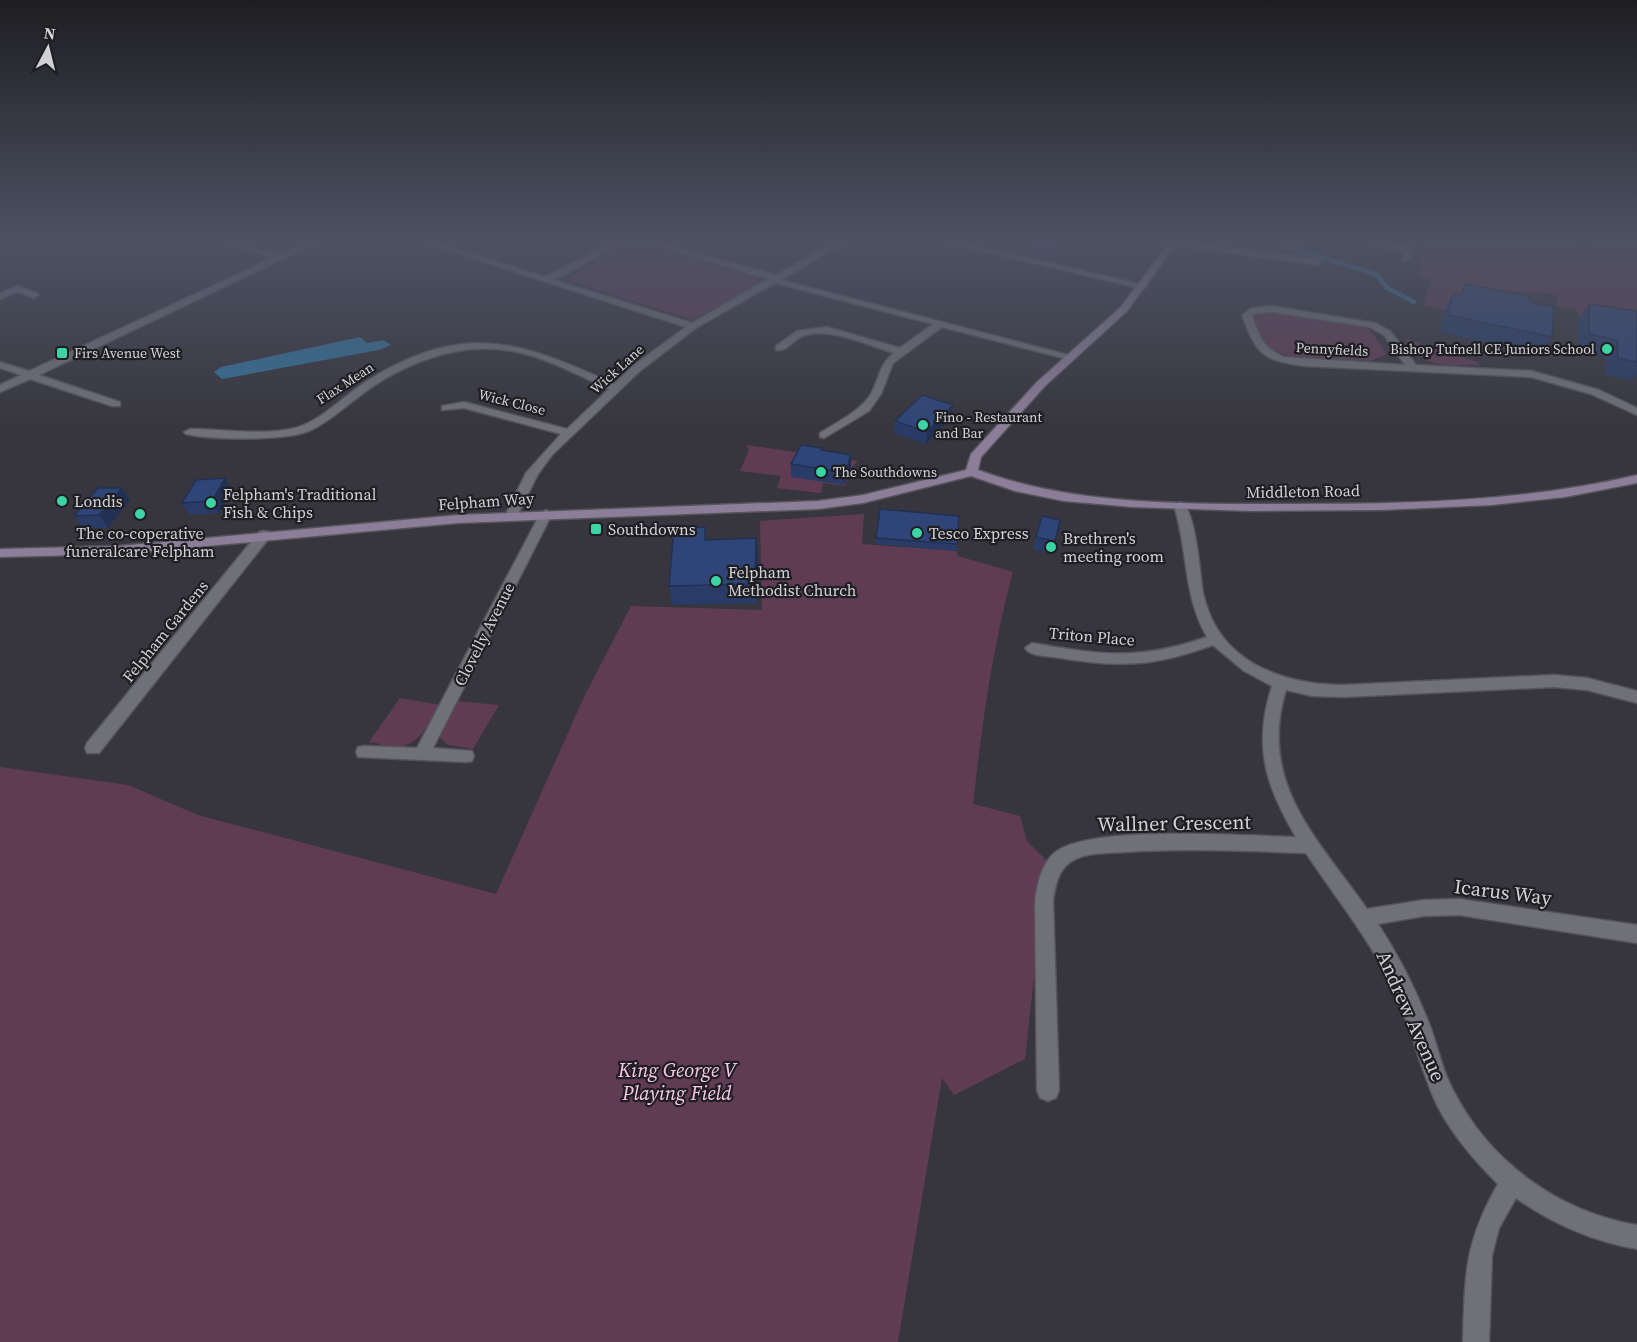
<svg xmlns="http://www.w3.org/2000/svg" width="1637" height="1342" viewBox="0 0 1637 1342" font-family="'Source Serif 4',serif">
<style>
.green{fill:#603c54}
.water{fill:#347098}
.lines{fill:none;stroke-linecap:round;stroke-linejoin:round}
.stream{stroke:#347098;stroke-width:4.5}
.street-casing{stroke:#54545a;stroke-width:3}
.secondary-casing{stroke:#54545a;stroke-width:3}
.street{fill:#707078;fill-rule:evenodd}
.secondary{fill:#8c7d98;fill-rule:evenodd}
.wall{fill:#293b66}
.shaded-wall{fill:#223053}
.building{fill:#304577;stroke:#223053;stroke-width:1.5}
.poi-dot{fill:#3dd4a3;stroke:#1f1e22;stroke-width:2}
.labels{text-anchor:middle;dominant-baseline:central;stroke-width:4.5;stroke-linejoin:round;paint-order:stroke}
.far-street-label{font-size:14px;fill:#d1d1d6;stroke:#1f1e22}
.far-poi-label{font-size:14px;fill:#d1d1d6;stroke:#1f1e22;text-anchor:start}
.street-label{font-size:16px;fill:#d1d1d6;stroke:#1f1e22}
.poi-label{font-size:16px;fill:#d1d1d6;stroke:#1f1e22;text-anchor:start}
.near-street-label{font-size:20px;fill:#d1d1d6;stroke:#1f1e22}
.near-park-label{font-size:20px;font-style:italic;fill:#fac7e7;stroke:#1f1e22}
</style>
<rect width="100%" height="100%" fill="#37363e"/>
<g class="green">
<path d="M1425,240H1541L1595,250V240H1637V327L1584,322L1575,309L1556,306L1557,295C1538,291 1518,293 1499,289L1495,308L1454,312L1424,306L1430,279L1419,277Z"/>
<path d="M635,243L756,277L760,283L693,320L566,280L601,258Z"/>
<path d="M1269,312L1363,326L1370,330L1387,354L1370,361L1288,356L1265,346L1252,319L1258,313Z"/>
<path d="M1404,338L1477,362L1480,365C1443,364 1427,371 1404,338Z"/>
<path d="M746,445L858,461L852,467L845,486L823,483L821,493L777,488L781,476L740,471L749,450Z"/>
<path d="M864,514L862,544L956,551L958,556L1013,572C992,649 982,725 973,804L1020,816L1027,841L1047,861L1025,1059L954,1095L942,1078L898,1342H0V767L128,785L198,815L496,894L584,697L631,606L762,610L760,521Z"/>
<path d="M400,698L440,705C422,733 419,749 382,748L381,744L369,742Z"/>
<path d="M456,701L499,705L473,749L448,745L440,738Z"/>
</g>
<path class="water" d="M360,337L367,343L383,340L391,345L379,350L222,379L214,372L221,367Z"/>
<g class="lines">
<path class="stream" d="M1287,247L1376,274L1387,288L1414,302"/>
<g class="street-casing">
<g id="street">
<path d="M220,240H233L280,255L312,240H323L39,375L120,402V406H112L30,379L0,392V385L21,375L0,368V362L29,371L273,258Z"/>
<path d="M416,240H429L545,277L618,240H629L554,280L692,323L768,279L636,240H650L776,275L838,240H849L781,280L1076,357L1071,360L942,327L893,363L881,394L869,411L824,438L820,437V433C837,422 857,413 869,397C880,381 877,366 894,353C866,345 834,328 805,335C794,338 788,352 776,350V346L797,331L827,327L900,348L933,324L775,283L696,328L641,370L552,455L538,474L517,516L511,520L505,516L526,473L561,434L464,408L442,410V406L464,402L567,429L609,389C573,373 537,352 497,349C453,345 405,364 369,389C349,403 331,421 309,431C286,441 211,440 186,434L184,432L190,429C223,429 263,436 295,428C324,420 347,392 372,378C466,321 522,342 614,384L633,366L686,327Z"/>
<path d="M935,240H951L1148,286L1143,289Z"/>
<path d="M1171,240L1318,259L1322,262L1318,265L1174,245L1171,244Z"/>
<path d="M1293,240H1308L1304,243Z"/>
<path d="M1371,240L1411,247L1410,259L1403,261V251L1372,245Z"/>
<path d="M17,286L37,293L39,295L34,298L17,292L0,299V293Z"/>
<path d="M1271,306L1375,323L1390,331L1416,365L1532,371L1599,390L1637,408V415L1591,394L1531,377L1305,366C1262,360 1257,355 1242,315L1252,308ZM1271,312L1369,327L1384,335L1405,365L1284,357C1262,347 1260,338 1252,316L1257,313Z"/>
<path d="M1180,502C1196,506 1200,577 1203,593C1206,605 1210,617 1216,627C1242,671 1297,685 1344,685L1554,675L1587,678L1637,691V703L1587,690L1554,687L1344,697L1312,696L1286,690C1257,783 1318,839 1367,909L1424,900L1459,899L1637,925V943L1459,915L1424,916L1378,924C1399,956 1416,990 1430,1026C1438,1047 1442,1070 1453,1090C1489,1162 1559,1212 1637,1225V1249C1592,1241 1553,1224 1516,1198L1499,1228L1492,1255L1489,1342H1463C1465,1275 1464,1244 1498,1184C1475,1161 1452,1135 1437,1105C1419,1067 1411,1024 1392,986C1369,938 1335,897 1306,853C1246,851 1186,848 1126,852C1109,853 1087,852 1072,861C1058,869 1055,887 1053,901L1059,1090L1056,1098L1048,1101L1040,1098L1037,1090L1035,901C1037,885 1042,861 1057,851C1095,825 1246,836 1296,837C1265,785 1253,745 1272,686L1244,671L1213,645C1153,667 1118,668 1054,657C1045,656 1030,656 1025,648L1032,643C1103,655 1137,661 1207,637C1183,596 1188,549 1174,506Z"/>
<path d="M546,510L552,514L433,748L472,751L474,756L472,761L466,762L358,757L356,752L358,747L364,746L417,748L540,514Z"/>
<path d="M264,531L269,532L270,535L269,538L99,753H87L85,748L87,743L259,532Z"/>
</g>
</g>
<g class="secondary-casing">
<path id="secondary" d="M1171,240H1179L1127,311L1045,386L981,457L978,470C1076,506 1185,504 1289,504C1406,504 1523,502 1637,475V483L1565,497L1492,505L1381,510L1252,511L1133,507L1064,501L1015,491L971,476L863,503L818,509L458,523L119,554L0,557V549L119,546L458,515L818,501L863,495L966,470L971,454L1037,382L1121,307Z"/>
</g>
<use href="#street" class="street"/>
<use href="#secondary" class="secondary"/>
</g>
<g class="wall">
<path d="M1035,240H1061L1049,259L1030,255L1032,245Z"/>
<path d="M1465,284L1530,302L1552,337L1542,355L1439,332L1445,310L1453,293L1460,295Z"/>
<path d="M1589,304L1637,311V373L1632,381L1606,375L1605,357L1578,351V320Z"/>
<path d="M952,417L926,444L894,433L895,421Z"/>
<path d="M822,451L851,467L844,485L791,477V464Z"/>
<path d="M225,478L232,490L219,513L189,515L182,503Z"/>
<path d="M122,488L130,500L108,528H83L74,516Z"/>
<path d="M1060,520L1052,553L1033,550L1036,537Z"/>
<path d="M705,527L707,540L758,557L757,603L672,605L669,586Z"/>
<path d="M876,538L957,544L956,551L876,544Z"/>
</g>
<g class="shaded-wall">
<path d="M1056,240H1061L1049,259L1051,248Z"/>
<path d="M953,405L952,417L926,444L927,432Z"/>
<path d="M851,455V467L844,485L845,473Z"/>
<path d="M225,478L232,490L219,513L212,501Z"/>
<path d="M122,488L130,500L108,528L99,515Z"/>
<path d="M756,538L758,557L757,603L755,584Z"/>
</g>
<g class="building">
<path d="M1035,240H1056L1051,248L1032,245Z"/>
<path d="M1465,284L1530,297V302L1554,307L1552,337L1448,315L1453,293L1462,295Z"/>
<path d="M1589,304L1637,311V362L1618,358L1617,340L1589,334Z"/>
<path d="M922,395L953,405L927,432L895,421Z"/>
<path d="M801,445L822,448L821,450L851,455L845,473L791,464Z"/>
<path d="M225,478L212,501L182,503L196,480Z"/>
<path d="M98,488H122L99,515L74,516Z"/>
<path d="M880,509L959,516L957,544L876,538Z"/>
<path d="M1042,516L1060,520L1055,541L1036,537Z"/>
<path d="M705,527V540L756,538L755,584L669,586L674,528Z"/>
</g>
<linearGradient id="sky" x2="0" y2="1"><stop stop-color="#1e1e22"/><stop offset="0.56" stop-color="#4d5263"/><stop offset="1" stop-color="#4d5263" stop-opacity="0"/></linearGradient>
<rect width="1637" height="428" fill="url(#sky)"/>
<g class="poi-dot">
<circle cx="1607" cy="349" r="6"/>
<rect x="56" y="347" width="12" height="12" rx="3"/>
<circle cx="923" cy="425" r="6"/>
<circle cx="821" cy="472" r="6"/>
<circle cx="62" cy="501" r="6"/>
<circle cx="211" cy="503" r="6"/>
<circle cx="140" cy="514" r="6"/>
<rect x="590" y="523" width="12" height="12" rx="3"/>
<circle cx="917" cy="533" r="6"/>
<circle cx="1051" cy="547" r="6"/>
<circle cx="716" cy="581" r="6"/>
</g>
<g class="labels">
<g class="far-street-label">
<text transform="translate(1332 349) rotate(3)">Pennyfields</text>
<text transform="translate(617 369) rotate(-42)">Wick Lane</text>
<text transform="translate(345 383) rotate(-33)">Flax Mean</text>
<text transform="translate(512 402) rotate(14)">Wick Close</text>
</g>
<g class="far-poi-label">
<text x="1595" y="349" text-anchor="end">Bishop Tufnell CE Juniors School</text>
<text x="74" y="353">Firs Avenue West</text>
<text x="935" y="417">Fino - Restaurant<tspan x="935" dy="16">and Bar</tspan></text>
<text x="833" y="472">The Southdowns</text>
</g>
<g class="street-label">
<text transform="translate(1303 491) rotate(-1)">Middleton Road</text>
<text transform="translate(486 501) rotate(-4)">Felpham Way</text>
<text transform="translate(165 631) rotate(-51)">Felpham Gardens</text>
<text transform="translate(484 634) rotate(-63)">Clovelly Avenue</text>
<text transform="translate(1092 636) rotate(5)">Triton Place</text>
</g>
<g class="poi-label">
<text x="223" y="494">Felpham's Traditional<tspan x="223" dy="18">Fish &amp; Chips</tspan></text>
<text x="74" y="501">Londis</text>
<text x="608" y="529">Southdowns</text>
<text x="140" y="533" text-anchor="middle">The co-coperative<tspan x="140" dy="18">funeralcare Felpham</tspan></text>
<text x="929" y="533">Tesco Express</text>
<text x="1063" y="538">Brethren's<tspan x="1063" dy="18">meeting room</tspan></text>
<text x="728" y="572">Felpham<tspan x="728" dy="18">Methodist Church</tspan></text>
</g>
<g class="near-street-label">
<text transform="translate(1174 823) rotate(-1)">Wallner Crescent</text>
<text transform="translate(1503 892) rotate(7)">Icarus Way</text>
<text transform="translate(1411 1016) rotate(66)">Andrew Avenue</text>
</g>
<g class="near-park-label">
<text x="677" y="1070">King George V<tspan x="677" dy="23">Playing Field</tspan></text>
</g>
</g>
<g transform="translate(48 48) rotate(7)" stroke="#1f1e22" stroke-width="4.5" paint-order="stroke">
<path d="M0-4.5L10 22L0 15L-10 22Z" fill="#d1d1d6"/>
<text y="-9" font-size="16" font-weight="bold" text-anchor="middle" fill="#d1d1d6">N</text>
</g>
</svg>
